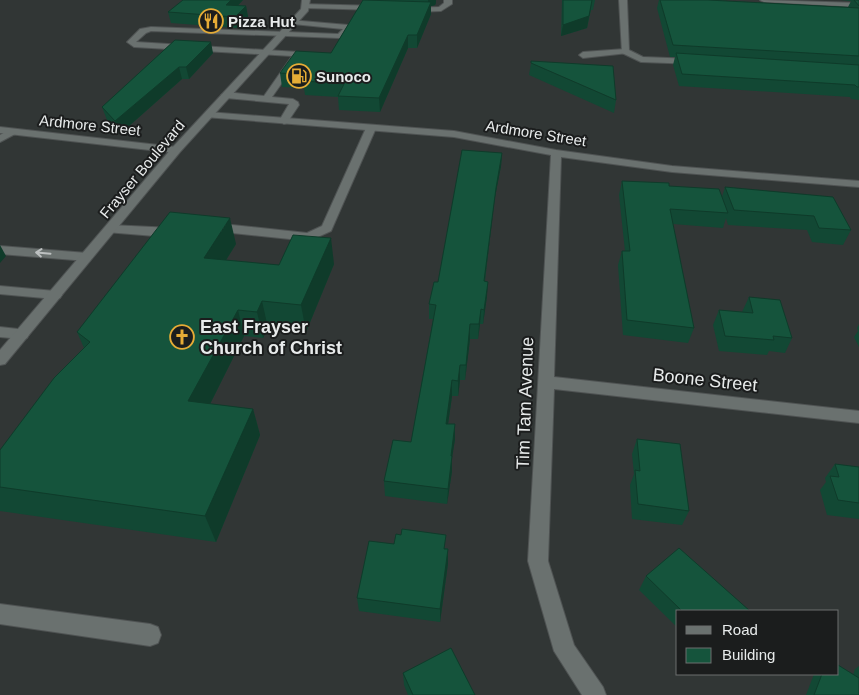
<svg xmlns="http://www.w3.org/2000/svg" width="859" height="695" viewBox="0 0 859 695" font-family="Arial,sans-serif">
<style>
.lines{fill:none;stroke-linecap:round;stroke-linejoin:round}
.lane-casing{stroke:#4f5353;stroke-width:2}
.street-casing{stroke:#4f5353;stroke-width:2}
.secondary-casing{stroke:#4f5353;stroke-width:2}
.lane{fill:#6a716f;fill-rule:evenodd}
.street{fill:#6a716f;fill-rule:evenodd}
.secondary{fill:#6a716f;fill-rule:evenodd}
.wall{fill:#124834}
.shaded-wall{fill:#0f3b2a}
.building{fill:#15543c;stroke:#0f3b2a}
.oneway{stroke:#bcc0c0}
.labels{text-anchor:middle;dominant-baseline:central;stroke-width:4;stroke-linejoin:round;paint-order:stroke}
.far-poi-label{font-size:15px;font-weight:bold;fill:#e8ebeb;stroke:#1b1d1d;text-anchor:start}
.far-street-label{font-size:15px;fill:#e8ebeb;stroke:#1b1d1d}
.poi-label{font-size:18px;font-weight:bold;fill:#e8ebeb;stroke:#1b1d1d;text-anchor:start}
.street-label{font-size:18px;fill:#e8ebeb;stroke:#1b1d1d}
</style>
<rect width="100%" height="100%" fill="#313635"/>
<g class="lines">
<g class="lane-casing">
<g id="lane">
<path d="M444,0H452V4L441,11L412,12L408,10L412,8L439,7L444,3Z"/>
<path d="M302,4L379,6L383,8L379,10L305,8H302Z"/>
<path d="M290,20L348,25L352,27L348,35L340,38L151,31L146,33L136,42L298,52L301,56L272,97L293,99L298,102L299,105L287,123L284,124L279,121L289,104L226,98L221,95L226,92L264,96L292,56L134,47L127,42L140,29L151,27L338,34L343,29L293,24H290Z"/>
<path d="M625,49H628V53L583,58L579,55L583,52Z"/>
<path d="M371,125L376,128L331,231L309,241L213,231L207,227L213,223L307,233L322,226L366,128Z"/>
<path d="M11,129L15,130V134L0,142V135Z"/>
<path d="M110,225L173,228L179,232L177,235L167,237L106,232L104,229Z"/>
<path d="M0,246L87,253L93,257L87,261L0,254Z"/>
<path d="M0,286L55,291L60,292L62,295L60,298L55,299L0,294Z"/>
<path d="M0,327L27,330L29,334L27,338L22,339L0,337Z"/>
<path d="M0,604L150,624L158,627L161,635L158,643L150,646L0,624Z"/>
</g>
</g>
<g class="street-casing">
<g id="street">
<path d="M619,0H627L629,50L643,57L693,59L696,60V64L641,62L622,53Z"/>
<path d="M208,112L454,131L556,150L672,166L859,181V187L672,172L561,157L554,377L859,411V423L554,389L548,561L574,645L603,687L606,695H582L554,651L528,561L551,155L454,137L205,117L203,115Z"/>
<path d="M0,127L176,147L181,150L176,153L0,133Z"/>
</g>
</g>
<g class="secondary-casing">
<g id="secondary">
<path d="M302,0H310L308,11L180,152L5,364L0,365V350L172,148L301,9Z"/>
<path d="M760,0L859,3V7L764,2Z"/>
</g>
</g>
<use href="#lane" class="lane"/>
<use href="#street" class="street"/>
<use href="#secondary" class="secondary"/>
</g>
<g class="wall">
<path d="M243,0L238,5L246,6L248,17L237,28L171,23L168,12Z"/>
<path d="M363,0H436L435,5L431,6V14L417,48H408L380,112L339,110L338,97L305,95L304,88L282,87L280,73L331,53Z"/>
<path d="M562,0H595L593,10H591L587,28L561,36Z"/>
<path d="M659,0H708L848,7L851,1L841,0H859V100L851,99L850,97L679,86L673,65L675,57H670L657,8Z"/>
<path d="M175,40L213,53L189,79H182L120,134L107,120L102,107Z"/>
<path d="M531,63L616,100L614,113L529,75Z"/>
<path d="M502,153L501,166L494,202L485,281L487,296L483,324H480L478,339H470L465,380H460L458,396H452L448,424L455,439L452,456V471L447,504L385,496L384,481L411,442L433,319H429V304L438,282Z"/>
<path d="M622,181L722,197L725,187L833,197L851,230L843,245L812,242L807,230L728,225L726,218L723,228L673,224L694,328L688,343L623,335L618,265L622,251H625L619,195Z"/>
<path d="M236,244L226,260L279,265L334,264L306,332L268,328L263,338L244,336L210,404L253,409L260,435L216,542L0,511V450L84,348L77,332Z"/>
<path d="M749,297L792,338L785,353L769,351L767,355L719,351L713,325L719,310L742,312Z"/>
<path d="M859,324V347L854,337L858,331L857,328Z"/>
<path d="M637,439L689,511L682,525L632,519L630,485L634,474L632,454Z"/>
<path d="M835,464L859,467V519L827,515L820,490L826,482L825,478Z"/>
<path d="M401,535L448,549V563L440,622L359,611L357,598L394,544Z"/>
<path d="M646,576L750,611H678V628L639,590Z"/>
<path d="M859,666V695H806L814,674H838L853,675L855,669Z"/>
<path d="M403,673L475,695H408L404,685Z"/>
</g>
<g class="shaded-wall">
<path d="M231,0H243L228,16L226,5Z"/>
<path d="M428,0H436V3L435,5L431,6V14L417,48V35L428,6Z"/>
<path d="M592,0L587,28L561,36L563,25Z"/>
<path d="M246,6L248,17L237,28L235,17Z"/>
<path d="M408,35V48L380,112L379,98Z"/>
<path d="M211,42L213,53L189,79L186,67Z"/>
<path d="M179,67L182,79L120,134L115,121Z"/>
<path d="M502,153L501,166L494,202L483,296L496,188Z"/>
<path d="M230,218L236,244L211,284L204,258Z"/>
<path d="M331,238L334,264L306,332L301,305Z"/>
<path d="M0,245L6,256L0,263Z"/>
<path d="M488,282L487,296L483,324L484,310Z"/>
<path d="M262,301L268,328L263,338L257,312Z"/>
<path d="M481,309L480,324L478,339L479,324Z"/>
<path d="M238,310L244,336L198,428L188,401Z"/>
<path d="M470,324V339L465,380L466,365Z"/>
<path d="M460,365V380L458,396V381Z"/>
<path d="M452,380V396L446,438V424Z"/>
<path d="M253,409L260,435L216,542L205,516Z"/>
<path d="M455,424V439L450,471L451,456Z"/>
<path d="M452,456V471L447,504L448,489Z"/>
<path d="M448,549V563L440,622V609Z"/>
</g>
<g class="building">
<path d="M183,0H231L226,5L246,6L235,17L168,12Z"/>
<path d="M363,0L431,2L417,35H408L379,98L338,96L344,84L304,81L308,75L280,73L296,51L331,53Z"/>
<path d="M563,0H592L589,16L563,25Z"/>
<path d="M660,0H708L859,8V56L673,45Z"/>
<path d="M854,0H859V6Z"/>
<path d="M175,40L211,42L186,67H179L115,121L102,107Z"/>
<path d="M676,53L859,65V87H857L855,85L682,74Z"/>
<path d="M531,61L613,66L616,100L531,63Z"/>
<path d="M462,150L502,153L496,188L484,281L488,282L484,310L481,309L479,324H470L466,365H460L458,381L452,380L446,424H455L451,456H452L448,489L384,481L393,440L411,442L436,305L429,304L434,282H438Z"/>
<path d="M622,181L669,183V186L719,189L728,213L670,209L694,328L627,320L622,251H630Z"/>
<path d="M725,187L833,197L851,230L819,228L814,216L734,210Z"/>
<path d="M170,212L230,218L204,258L279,265L293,235L331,238L301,305L262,301L257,312L238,310L188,401L253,409L205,516L0,487V450L54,378L90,342L77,332Z"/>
<path d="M749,297L780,300L792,338L773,336L774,340L725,336L719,310L753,313Z"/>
<path d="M637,439L680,444L689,511L638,504L635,470L640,471Z"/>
<path d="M835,464L859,467V503L838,500L830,476L839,477Z"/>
<path d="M402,529L446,535L444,549H448L440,609L357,598L369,541L394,544L396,534L401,535Z"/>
<path d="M679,548L750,611H682L646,576Z"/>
<path d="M451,648L475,695H413L403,673Z"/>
<path d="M838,665L859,678V695H814L822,674H838Z"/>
</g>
<defs><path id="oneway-shaft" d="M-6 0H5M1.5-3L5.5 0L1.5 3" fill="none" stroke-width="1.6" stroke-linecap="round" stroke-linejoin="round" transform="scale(1.25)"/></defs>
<use class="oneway" href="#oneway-shaft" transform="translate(43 253) rotate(-175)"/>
<defs>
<g id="restaurant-ring" transform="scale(1.25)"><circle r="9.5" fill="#1b1d1d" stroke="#e6ac36" stroke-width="1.5"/><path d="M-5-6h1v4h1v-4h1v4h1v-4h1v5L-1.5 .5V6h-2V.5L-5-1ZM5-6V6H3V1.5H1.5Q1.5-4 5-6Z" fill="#e6ac36"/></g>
<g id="fuel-ring" transform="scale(1.25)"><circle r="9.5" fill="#1b1d1d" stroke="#e6ac36" stroke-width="1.5"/><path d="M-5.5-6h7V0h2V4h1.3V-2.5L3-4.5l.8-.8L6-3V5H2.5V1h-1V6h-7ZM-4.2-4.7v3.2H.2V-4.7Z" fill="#e6ac36"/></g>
<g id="church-ring" transform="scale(1.25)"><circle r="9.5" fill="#1b1d1d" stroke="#e6ac36" stroke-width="1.5"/><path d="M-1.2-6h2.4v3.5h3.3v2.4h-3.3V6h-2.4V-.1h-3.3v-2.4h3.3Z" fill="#e6ac36"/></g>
</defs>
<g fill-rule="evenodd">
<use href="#restaurant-ring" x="211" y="21"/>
<use href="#fuel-ring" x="299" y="76"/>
<use href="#church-ring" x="182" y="337"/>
</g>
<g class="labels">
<g class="far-poi-label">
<text x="228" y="21">Pizza Hut</text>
<text x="316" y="76">Sunoco</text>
</g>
<g class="far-street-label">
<text transform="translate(90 125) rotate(6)">Ardmore Street</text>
<text transform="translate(536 133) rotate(9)">Ardmore Street</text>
<text transform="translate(142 169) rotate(-50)">Frayser Boulevard</text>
</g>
<g class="poi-label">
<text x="200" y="327">East Frayser<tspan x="200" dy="21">Church of Christ</tspan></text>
</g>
<g class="street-label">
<text transform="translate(705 380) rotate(6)">Boone Street</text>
<text transform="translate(525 403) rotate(-88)">Tim Tam Avenue</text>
</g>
</g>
<rect x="676" y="610" width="162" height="65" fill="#1b1d1d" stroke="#6d6f6f"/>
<rect x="686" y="626" width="25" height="8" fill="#6a716f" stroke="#6d6f6f"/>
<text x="722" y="635" font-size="15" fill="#e8ebeb">Road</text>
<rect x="686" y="648" width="25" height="15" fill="#15543c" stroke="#6d6f6f"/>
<text x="722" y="660" font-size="15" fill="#e8ebeb">Building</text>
</svg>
